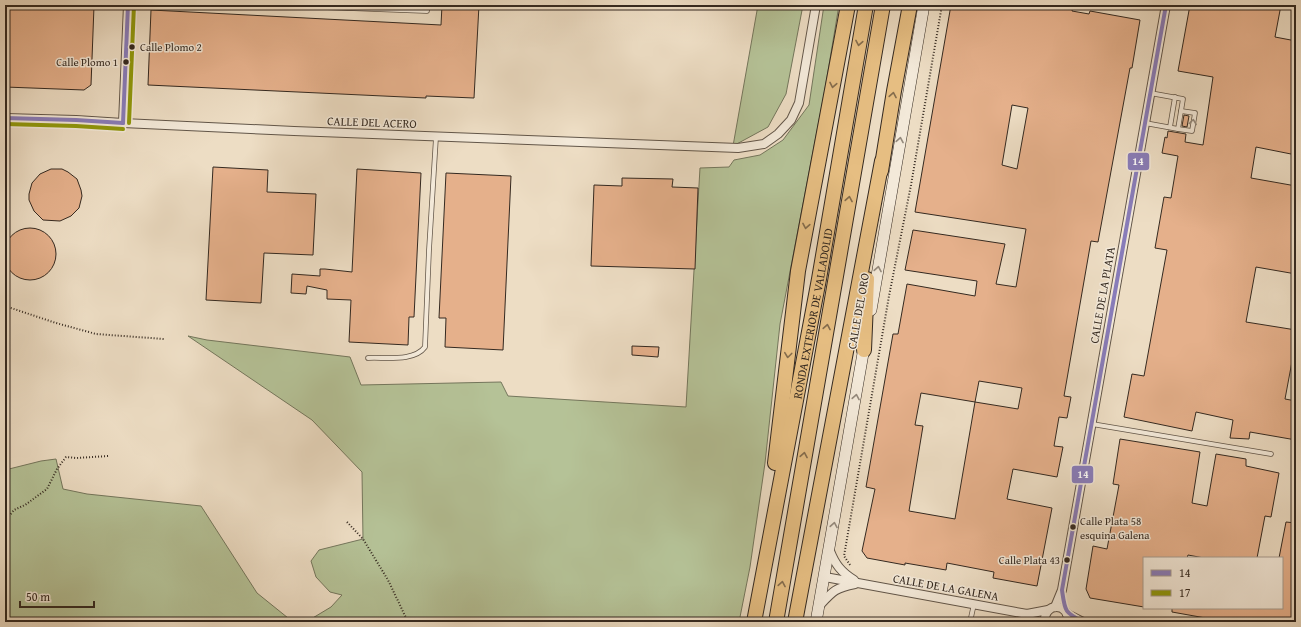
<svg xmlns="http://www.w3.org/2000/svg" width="1301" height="627" viewBox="0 0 1301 627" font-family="'Gentium Book Plus',serif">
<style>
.green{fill:#b5c297;stroke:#74765c}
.building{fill:#e5b08b;stroke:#342920;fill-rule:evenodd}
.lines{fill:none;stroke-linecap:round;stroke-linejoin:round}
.lane-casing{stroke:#625649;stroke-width:5.5}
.street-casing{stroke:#625649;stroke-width:10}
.secondary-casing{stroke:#342920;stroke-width:12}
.highway-casing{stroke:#342920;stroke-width:16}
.path{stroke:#342920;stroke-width:2;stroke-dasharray:1 2;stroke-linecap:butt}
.lane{stroke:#f3e9d9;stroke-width:4}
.street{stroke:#f3e9d9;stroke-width:8}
.secondary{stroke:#f3e9d9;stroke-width:11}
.highway{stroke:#e6be82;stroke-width:14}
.bus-1-casing{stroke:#f3e9d9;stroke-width:7}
.bus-2-casing{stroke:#f3e9d9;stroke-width:7}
.bus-1{stroke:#887cb9;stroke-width:4}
.bus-2{stroke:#90980b;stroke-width:4}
.oneway{stroke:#846c4c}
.oneway2{stroke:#94897c}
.bus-dot{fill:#342920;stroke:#f3e9d9;stroke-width:1.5}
.labels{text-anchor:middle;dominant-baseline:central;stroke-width:3;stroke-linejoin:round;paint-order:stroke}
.bus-label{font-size:11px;fill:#342920;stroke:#f3e9d9;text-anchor:start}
.street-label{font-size:12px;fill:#342920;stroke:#f3e9d9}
.line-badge{stroke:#f3e9d9;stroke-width:1.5}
.badge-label{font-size:11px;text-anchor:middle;font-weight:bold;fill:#fff}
</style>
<rect width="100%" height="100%" fill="#edddc4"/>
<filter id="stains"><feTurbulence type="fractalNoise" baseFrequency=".005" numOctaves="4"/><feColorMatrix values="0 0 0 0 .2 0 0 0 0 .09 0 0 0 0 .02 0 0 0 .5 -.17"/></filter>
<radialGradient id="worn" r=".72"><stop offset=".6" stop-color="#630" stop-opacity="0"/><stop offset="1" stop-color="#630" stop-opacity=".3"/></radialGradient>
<g class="green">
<path d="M758,5H803L786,94L768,127L733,146Z"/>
<path d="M824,5H839L825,89L780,324L765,463L750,567L739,622H306L331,607L342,595L330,592L316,577L311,561L319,550L363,539L362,472L312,420L188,336L207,340L350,357L361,385L501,382L508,396L686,407L700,168L729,167L734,160L760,155L783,140L809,105Z"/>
<path d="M56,459L63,489L87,494L201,506L257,593L293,622H5V470L41,461Z"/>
</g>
<g class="building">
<path d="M5,5L94,6L91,85L84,90L5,87Z"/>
<path d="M442,5H479L474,98L426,96V98L148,85L151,10L441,25Z"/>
<path d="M951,5H1073L1072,11L1089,14L1090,11L1140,20L1132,68H1130L1098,242L1091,241L1064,396L1071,397L1067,418L1059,417L1054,446L1063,447L1057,477L1013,469L1007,499L1052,508L1037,586L993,578L994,572L947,563L946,570L905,563V565L867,558L862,551L875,489L866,487L893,334H898L907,284L975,296L977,281L905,270L913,230L1005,244L996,284L1016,287L1026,229L915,212ZM1012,105L1028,108L1017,169L1002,165ZM979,381L1022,388L1018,409L975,402ZM921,393L975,402L955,519L909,511L923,426L915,425Z"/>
<path d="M1190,5H1281L1275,37L1296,41V155L1256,147L1251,178L1296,186V274L1256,267L1246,322L1296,330V340L1285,399L1296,401V440L1250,432L1249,439L1230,438L1233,420L1196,412L1192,431L1124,417L1132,374L1144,376L1167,250L1155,248L1164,197L1171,198L1178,156L1162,153L1165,137L1167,138L1168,131L1186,134L1185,142L1203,145L1213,77L1178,71Z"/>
<path d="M1184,115L1189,116L1187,127L1182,126Z"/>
<path d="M213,167L268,170L267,192L316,194L313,255L264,253L261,303L206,300Z"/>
<path d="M51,169H62L68,172L77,179L81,190L82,196L79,208L71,216L60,221L43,220L34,211L29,200V194L32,183L40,174Z"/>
<path d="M357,169L421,173L414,317H409L408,345L349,342L351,300L327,299V290L307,286L306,294L291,293L292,274L320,276V269H325L352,272Z"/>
<path d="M446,173L511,176L503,350L445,347L446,318H439Z"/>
<path d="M622,178L673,179L672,187L698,188L695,269L591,266L594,185L622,186Z"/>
<circle cx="30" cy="254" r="26"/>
<path d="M632,346L659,347L658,357L632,355Z"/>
<path d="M1120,439L1200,452L1192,503L1207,506L1216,454L1246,459V466L1279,473L1271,517L1265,516L1257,558H1204L1188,555L1187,558H1144V607L1090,598L1086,589L1093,546L1107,549L1119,485L1113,484Z"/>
<path d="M1286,522L1296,523V622H1228L1172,612V608H1282V558H1279Z"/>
</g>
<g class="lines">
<g class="lane-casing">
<g id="lane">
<path d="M268,5L427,11V5"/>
<path d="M1145,123L1178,129L1183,99L1150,93"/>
<path d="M1170,127L1175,97"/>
<path d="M1178,129L1192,131L1195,113L1181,111"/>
<path d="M368,358C385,357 414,362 425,347L429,250L436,137"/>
<path d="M1092,424L1271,454"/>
<path d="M970,622L974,604"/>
</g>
</g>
<g class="street-casing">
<g id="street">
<path d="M5,118L76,120L123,123L294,131L738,148L764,144L778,134L791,120L799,103L816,5"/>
<path d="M123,123L128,5"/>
<path d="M830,551C835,564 841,572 854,580"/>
<path d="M825,577L1027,614L1048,610"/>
<path d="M819,606C833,591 835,588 855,584"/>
<path d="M1055,607L1062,590L1166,5"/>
<path d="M1067,614L1083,622"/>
<path d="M1045,622C1043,602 1070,602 1068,622"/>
</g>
</g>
<g class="secondary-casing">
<g id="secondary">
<path d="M871,310L924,5"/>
<path d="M816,622L865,342"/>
</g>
</g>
<g class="highway-casing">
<g id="highway">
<path d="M881,171L894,91L910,5"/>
<path d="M864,350L867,279"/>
<path d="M775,463L798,271L848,5"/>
<path id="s1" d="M754,622L819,279L866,5"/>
<path d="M776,622L883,5"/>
<path d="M795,622L882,161"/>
</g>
</g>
<g class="path">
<path d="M5,306L56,323L96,334L164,339"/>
<path d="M5,521L14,510L25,505L47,489L57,469L66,457L76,458L109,456"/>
<path d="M347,522L363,539L388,580L408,622"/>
<path d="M850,565L844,556L889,296L911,185L942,5"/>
</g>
<use href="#lane" class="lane"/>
<use href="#street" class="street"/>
<use href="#secondary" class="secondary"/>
<use href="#highway" class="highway"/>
<g class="bus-1-casing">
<g id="bus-1">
<path d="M5,118L76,120L123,123"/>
<path d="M123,123L128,5"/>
<path d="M1083,622C1064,612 1065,611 1062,590L1166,5"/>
</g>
</g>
<g class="bus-2-casing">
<g id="bus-2">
<path d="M129,123L134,5"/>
<path d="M5,124L76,126L123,129"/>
</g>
</g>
<use href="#bus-1" class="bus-1"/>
<use href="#bus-2" class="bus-2"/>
</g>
<defs><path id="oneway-chevron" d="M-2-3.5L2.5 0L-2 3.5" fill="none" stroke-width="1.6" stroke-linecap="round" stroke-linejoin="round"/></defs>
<g class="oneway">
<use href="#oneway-chevron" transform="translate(859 43) rotate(100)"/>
<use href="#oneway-chevron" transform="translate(833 85) rotate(101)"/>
<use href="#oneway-chevron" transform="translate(893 95) rotate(-80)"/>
<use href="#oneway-chevron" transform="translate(849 199) rotate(-80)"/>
<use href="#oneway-chevron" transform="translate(806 226) rotate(100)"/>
<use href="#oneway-chevron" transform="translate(827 327) rotate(-80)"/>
<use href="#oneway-chevron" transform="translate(788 355) rotate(97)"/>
<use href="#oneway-chevron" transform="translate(804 455) rotate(-80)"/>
<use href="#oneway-chevron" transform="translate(782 584) rotate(-80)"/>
</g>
<g class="oneway2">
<use href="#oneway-chevron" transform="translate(1193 122) rotate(-82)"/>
<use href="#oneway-chevron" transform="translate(900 140) rotate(-80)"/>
<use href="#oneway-chevron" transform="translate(878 269) rotate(-80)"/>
<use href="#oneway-chevron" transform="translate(856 397) rotate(-80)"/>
<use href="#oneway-chevron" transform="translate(834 525) rotate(-80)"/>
</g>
<g class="bus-dot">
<circle cx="132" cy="47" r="3.5"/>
<circle cx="126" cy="62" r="3.5"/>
<circle cx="1073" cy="527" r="3.5"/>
<circle cx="1067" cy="560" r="3.5"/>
</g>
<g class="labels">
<g class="bus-label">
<text x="140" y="47">Calle Plomo 2</text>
<text x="118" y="62" text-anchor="end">Calle Plomo 1</text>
<text x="1080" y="521">Calle Plata 58<tspan x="1080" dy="14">esquina Galena</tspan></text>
<text x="1060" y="560" text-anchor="end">Calle Plata 43</text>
</g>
<g class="street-label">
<text transform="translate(372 122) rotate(2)">CALLE DEL ACERO</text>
<text transform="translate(1102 295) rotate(-80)">CALLE DE LA PLATA</text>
<text transform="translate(858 311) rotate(-80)">CALLE DEL ORO</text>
<text stroke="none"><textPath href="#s1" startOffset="314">RONDA EXTERIOR DE VALLADOLID</textPath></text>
<text transform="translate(946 587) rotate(10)">CALLE DE LA GALENA</text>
</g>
</g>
<g class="line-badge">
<rect x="1127" y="152" width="23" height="19" rx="4" fill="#887cb9"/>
<rect x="1071" y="465" width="23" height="19" rx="4" fill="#887cb9"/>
</g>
<g class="badge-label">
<text x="1138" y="165">14</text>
<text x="1083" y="478">14</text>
</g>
<rect width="1301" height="627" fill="none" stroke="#edddc4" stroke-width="20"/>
<rect x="6" y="6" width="1289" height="615" fill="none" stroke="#342920" stroke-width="2"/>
<rect x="10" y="10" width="1281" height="607" fill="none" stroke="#342920"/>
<rect x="1143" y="557" width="140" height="52" fill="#f3e9d9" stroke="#a79c8f"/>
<rect x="1151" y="570" width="20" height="6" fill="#887cb9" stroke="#a79c8f"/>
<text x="1179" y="577" font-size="12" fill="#342920">14</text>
<rect x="1151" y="590" width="20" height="6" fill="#90980b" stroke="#a79c8f"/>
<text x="1179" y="597" font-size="12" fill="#342920">17</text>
<path d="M20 601v6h74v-6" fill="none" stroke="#342920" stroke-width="2"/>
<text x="26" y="601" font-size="12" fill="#342920" stroke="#f3e9d9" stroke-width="3" paint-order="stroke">50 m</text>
<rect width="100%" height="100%" filter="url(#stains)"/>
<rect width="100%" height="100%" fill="url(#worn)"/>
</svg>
